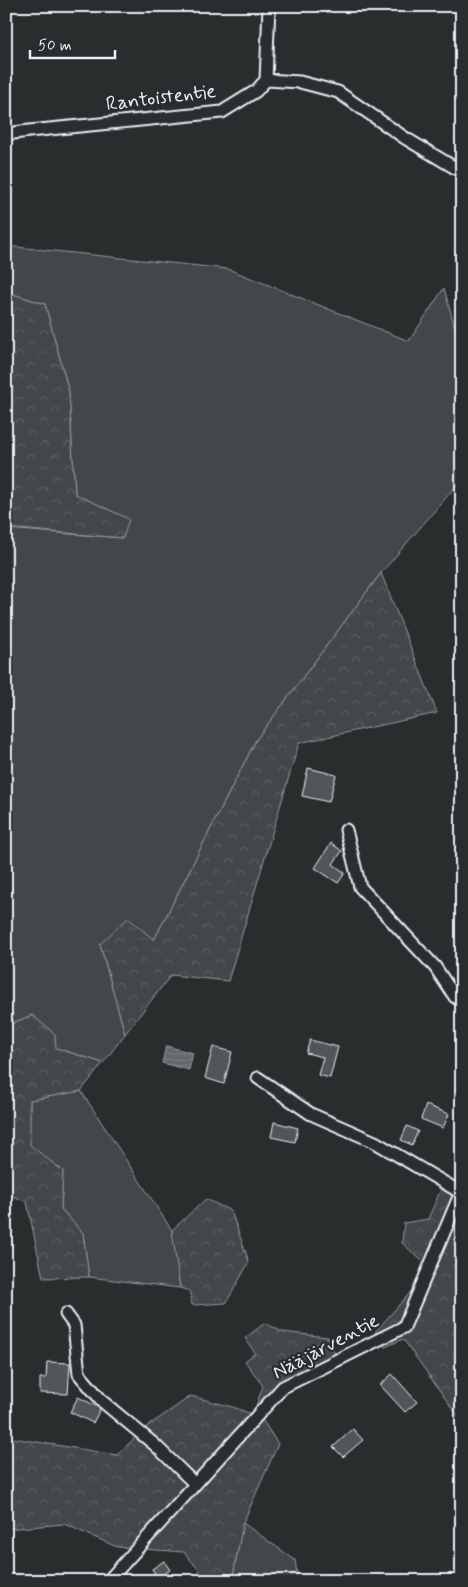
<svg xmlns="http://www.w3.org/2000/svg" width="468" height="1587" viewBox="0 0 468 1587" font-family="Mynerve,sans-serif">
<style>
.grass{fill:#424648;stroke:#959ca0}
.forest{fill:url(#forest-crowns);stroke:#959ca0}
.water{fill:url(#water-rules);stroke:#989fa3}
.building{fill:#535759;stroke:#e8f1f8}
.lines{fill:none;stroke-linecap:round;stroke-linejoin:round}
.minor-casing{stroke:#e8f1f8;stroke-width:15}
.minor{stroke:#2a2d2e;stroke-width:11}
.labels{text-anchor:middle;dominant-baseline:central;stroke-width:4.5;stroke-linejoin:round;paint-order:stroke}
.street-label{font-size:20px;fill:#e8f1f8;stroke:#2a2d2e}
</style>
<defs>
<pattern id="forest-crowns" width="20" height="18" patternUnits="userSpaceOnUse" patternTransform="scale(1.25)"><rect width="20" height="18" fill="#424648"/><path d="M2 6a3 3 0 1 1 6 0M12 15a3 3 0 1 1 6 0" fill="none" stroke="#5d6163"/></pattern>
<pattern id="water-rules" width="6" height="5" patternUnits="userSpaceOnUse" patternTransform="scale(1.25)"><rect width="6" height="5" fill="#63686b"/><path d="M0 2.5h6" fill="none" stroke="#797e81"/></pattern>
</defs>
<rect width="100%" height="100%" fill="#2a2d2e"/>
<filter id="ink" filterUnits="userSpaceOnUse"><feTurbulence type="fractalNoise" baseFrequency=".02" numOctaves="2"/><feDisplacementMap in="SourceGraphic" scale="10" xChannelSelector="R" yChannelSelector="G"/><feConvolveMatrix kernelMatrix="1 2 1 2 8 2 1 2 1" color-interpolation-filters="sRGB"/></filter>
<g filter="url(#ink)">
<g class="grass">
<path d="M6,246L228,269L409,341L444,288L462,353V479L381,573L256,740L154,940L100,944L125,1034L103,1063L56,1048L32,1015L6,1026V529L122,538L75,494L69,392L45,304L6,292Z"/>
<path d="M81,1091L173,1232L180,1288L89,1277L83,1233L61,1209L63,1171L29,1145L30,1100Z"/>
<path d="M243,1523L295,1560L298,1581H232Z"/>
</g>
<g class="forest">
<path d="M6,292L45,304L69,392L75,494L129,519L123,538L6,528Z"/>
<path d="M381,573L437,713L299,743L228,981L171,975L125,1034L100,944L128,918L154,940L256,740Z"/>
<path d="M32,1015L55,1034L56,1048L103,1063L81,1091L30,1100V1145L63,1171L61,1209L83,1233L89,1277L43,1278L27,1202L6,1193V1026Z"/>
<path d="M445,1180L462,1192V1422L403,1339L385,1347L375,1332L431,1269L402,1243L404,1223L428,1219Z"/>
<path d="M206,1199L231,1211L249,1262L226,1303L192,1305L190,1291L180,1288L172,1230Z"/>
<path d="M265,1323L282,1332L328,1337L335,1354L296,1375L256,1406L263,1386L245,1361L255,1353L245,1338Z"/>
<path d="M191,1396L236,1408L261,1418L278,1444L243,1523L232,1581H208L184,1552L117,1547L64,1524L6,1529V1437L117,1455L145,1428Z"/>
</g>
<path class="water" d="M166,1046L193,1053L189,1070L162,1063Z"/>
<g class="building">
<path d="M308,768L336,775L329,802L302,796Z"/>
<path d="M331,843L342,851L333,864L345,873L338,883L315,868Z"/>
<path d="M310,1040L338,1047L330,1078L318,1075L323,1057L306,1053Z"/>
<path d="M213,1047L232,1052L224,1084L205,1078Z"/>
<path d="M426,1105L449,1114L443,1128L421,1119Z"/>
<path d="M274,1122L298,1128L295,1142L271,1137Z"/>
<path d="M407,1126L418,1131L412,1145L401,1140Z"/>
<path d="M47,1362L70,1363L68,1394L40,1393V1378H46Z"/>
<path d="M392,1374L417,1402L405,1412L380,1385Z"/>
<path d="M78,1397L96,1406L100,1409L93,1423L70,1412Z"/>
<path d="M353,1429L363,1440L343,1457L333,1447Z"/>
<path d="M164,1561L170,1570L158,1578L152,1569Z"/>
</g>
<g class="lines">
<g class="minor-casing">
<g id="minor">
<path d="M266,80L300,82L338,92L405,138L462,172"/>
<path d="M6,134L29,131L222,112L256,91L266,80L269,6"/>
<path d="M346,830L360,887L435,967L455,997L462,1000"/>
<path d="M258,1078L311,1114L375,1142L460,1192"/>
<path d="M66,1314L74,1325L79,1374L103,1402L155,1445L195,1484"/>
<path d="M108,1581L283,1387L404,1327L462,1190"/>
</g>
</g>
<use href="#minor" class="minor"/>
</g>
</g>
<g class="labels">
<g class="street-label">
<text transform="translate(161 98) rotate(-7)">Rantoistentie</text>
<text transform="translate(326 1347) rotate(-28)">Nääjärventie</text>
</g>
</g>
<rect width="468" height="1587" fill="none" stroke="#2a2d2e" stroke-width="25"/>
<rect x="12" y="12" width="443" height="1562" fill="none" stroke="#e8f1f8" stroke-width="2" filter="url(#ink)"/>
<path d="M30 50v8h85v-8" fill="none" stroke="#e8f1f8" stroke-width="2.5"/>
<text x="38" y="50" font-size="15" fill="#e8f1f8" stroke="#2a2d2e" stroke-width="4" paint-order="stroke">50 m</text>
</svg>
